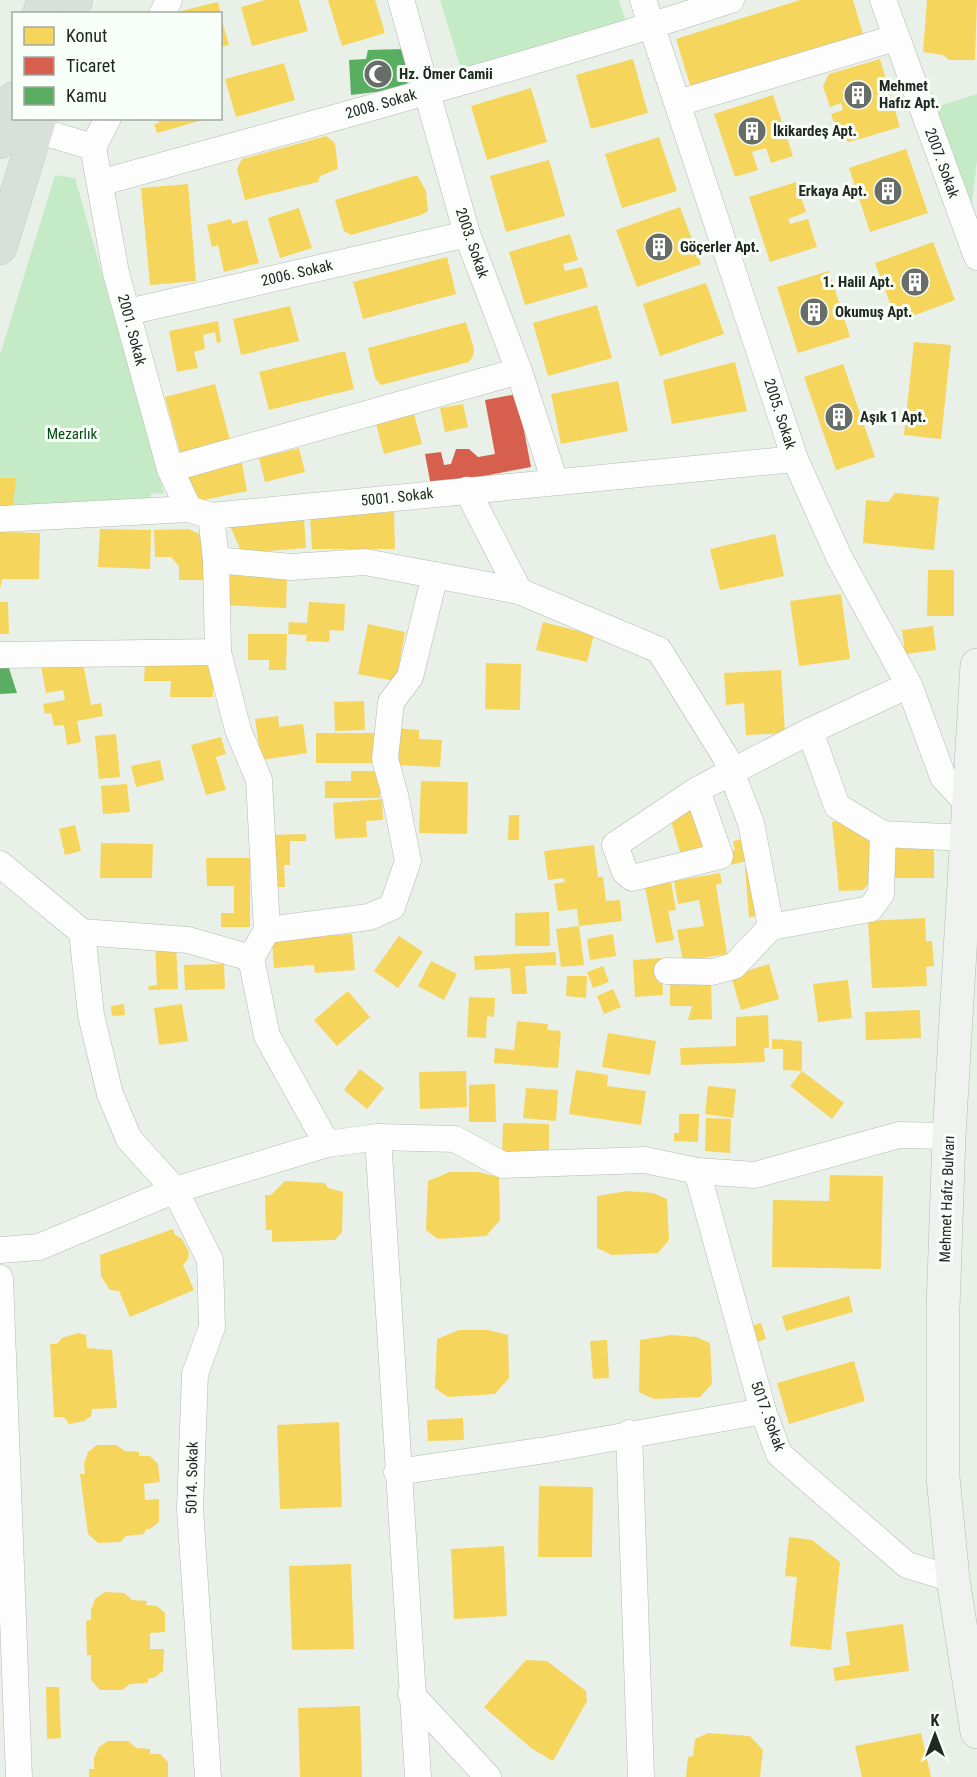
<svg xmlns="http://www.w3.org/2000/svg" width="977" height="1777" viewBox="0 0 977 1777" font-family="'Roboto Condensed',sans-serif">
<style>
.green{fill:#c5eac6}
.homes{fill:#f6d55c}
.shops{fill:#d6604d}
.public{fill:#5aae61}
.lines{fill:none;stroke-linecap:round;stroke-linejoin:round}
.minor-casing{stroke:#b4bab4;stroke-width:27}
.secondary-casing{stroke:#b4bab4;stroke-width:34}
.trunk-casing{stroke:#c6cac6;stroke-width:34}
.minor{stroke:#fcfdfc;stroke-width:26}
.secondary{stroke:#eff2ef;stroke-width:33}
.trunk{stroke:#d8e0d9;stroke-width:33}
.labels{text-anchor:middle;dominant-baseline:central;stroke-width:6;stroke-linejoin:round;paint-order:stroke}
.poi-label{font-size:15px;font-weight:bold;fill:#212721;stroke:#f8fef8;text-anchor:start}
.street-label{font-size:15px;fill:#212721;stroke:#f8fef8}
.park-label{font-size:15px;fill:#034c12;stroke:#f8fef8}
</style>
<rect width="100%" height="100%" fill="#e8f0e8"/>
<g class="green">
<path d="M440,0H619L626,22L462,72Z"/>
<path d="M977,94V160L970,219L936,107Z"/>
<path d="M55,175L75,178L164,493L151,494L149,508L0,506V355Z"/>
</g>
<g class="homes">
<path d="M265,0H299L308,31L252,46L241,7Z"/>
<path d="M328,0H375L385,33L342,46Z"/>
<path d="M800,0H853L863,34L691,88L676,39Z"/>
<path d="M927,0H977L975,60H949L943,55L923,52Z"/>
<path d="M218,2L221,14H180L181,11Z"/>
<path d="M220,14L229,45L220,47Z"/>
<path d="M633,59L648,113L591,129L576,75Z"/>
<path d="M880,59L900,127L849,142L838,136L831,114L843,110L841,103L830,107L823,86L829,74Z"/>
<path d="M284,63L295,100L236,117L225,79Z"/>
<path d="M531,88L547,142L487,160L471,106Z"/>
<path d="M773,95L793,156L771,163L766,148L752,152L758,170L735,177L714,114Z"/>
<path d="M157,118H205L206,119L157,133L154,124L159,123Z"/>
<path d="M326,136L335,143L338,169L320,176L318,182L245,200L237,169L242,159Z"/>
<path d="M659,137L677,191L622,208L605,154Z"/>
<path d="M906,149L928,213L870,232L849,168Z"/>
<path d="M549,160L565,216L506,232L490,176Z"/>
<path d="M417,175L426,191L428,211L421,215L351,235L344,231L335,200Z"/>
<path d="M796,182L806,212L788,219L790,224L808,219L817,247L770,262L749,197Z"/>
<path d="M188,184L196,281L150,285L141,188Z"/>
<path d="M680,207L701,264L637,287L616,230Z"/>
<path d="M299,208L312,248L280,258L268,218Z"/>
<path d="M231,219L232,224L247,220L259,263L224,272L218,245L212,247L207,225Z"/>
<path d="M570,234L578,260L563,264L565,271L582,267L588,287L525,305L509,252Z"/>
<path d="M933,242L955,300L897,322L875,263Z"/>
<path d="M447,257L456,294L363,319L353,282Z"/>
<path d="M829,271L850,337L798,353L777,287Z"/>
<path d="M706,283L724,334L660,356L643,304Z"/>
<path d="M597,305L612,358L548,376L533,323Z"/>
<path d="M290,306L299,341L241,355L233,319Z"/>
<path d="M218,321L221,342L217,343L215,332L203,335L205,349L194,352L198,368L177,372L169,331Z"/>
<path d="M466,322L474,349L473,356L469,362L381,385L375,378L368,348Z"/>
<path d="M914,342L951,345L941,439L904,435Z"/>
<path d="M345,351L354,389L269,410L259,372Z"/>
<path d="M735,362L747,411L672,424L663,380Z"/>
<path d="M843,364L875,457L836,470L804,377Z"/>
<path d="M618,381L628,431L561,444L551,394Z"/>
<path d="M215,384L231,443L181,456L165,397Z"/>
<path d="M463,404L468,427L445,432L440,408Z"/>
<path d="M413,410L422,444L384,454L375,420Z"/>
<path d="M299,448L305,472L265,482L259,458Z"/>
<path d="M242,463L247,491L194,502L188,474Z"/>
<path d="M0,478H16L13,506H0Z"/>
<path d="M895,493L939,497L934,550L863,543L866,500L888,502Z"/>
<path d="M394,512L395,549H312L310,514Z"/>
<path d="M304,520L306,548L242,553L230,526Z"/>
<path d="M100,529L151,530L150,569L98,567Z"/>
<path d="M189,529L205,537V580H179V566L171,557H155L154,530Z"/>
<path d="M0,532L40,533L39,579H2L0,589Z"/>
<path d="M775,534L784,576L720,590L710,549Z"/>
<path d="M928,570H954V616H927Z"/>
<path d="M225,572L287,576L286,608L223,605Z"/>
<path d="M841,594L850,659L799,666L790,601Z"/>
<path d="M0,602H8L9,634H0Z"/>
<path d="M309,602L345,604L344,631L330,630L329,642L306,641L307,635L288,634L289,622L307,623Z"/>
<path d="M543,622L594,635L587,662L536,650Z"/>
<path d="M368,624L405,632L396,681L358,674Z"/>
<path d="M933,626L936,650L905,654L902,630Z"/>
<path d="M248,634H287L286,670H269V660H248Z"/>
<path d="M82,658L91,705L101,703L103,716L77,721L81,742L67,745L64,725L54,726L51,713L45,714L43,704L65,700L63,690L46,693L41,666Z"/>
<path d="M213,663V697H170L171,681H144L145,664Z"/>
<path d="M486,663L521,664L520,710L485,709Z"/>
<path d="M781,670L785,733L746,735L744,703L726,705L724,673Z"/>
<path d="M364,701L365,730L335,731L334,702Z"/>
<path d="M278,716L279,727L303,724L307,753L261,760L255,719Z"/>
<path d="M396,728L419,730V739L442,740L440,767L394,765Z"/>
<rect x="316" y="733" width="60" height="30"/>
<path d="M116,734L120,777L99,779L95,736Z"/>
<path d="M221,737L226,754L216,757L226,790L206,795L191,745Z"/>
<path d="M160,760L164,780L136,787L131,766Z"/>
<path d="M351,771H380V798H325V781H351Z"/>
<path d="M421,781L468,782L467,834L419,833Z"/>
<path d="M127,784L130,812L103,814L101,786Z"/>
<path d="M382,799L383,820L366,821L367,837L335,839L333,803Z"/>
<path d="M695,803L715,852L683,862L668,811Z"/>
<path d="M509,815H519V840H508Z"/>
<path d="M847,820L870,835L873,878L863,890L839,891L832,822Z"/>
<path d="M75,825L81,851L65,855L59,829Z"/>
<path d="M306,834V841H290V865H284L285,887H273L272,835Z"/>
<path d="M748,838L752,860L729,865L727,852L735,850L733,841Z"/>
<path d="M101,843L153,844L152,878H100Z"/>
<path d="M594,845L598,877H603L606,901L620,900L622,921L579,926L584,965L561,967L556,929L579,926L577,909L558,911L554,884L565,882L564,878L548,880L544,851Z"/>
<path d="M885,845H934V878H884Z"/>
<path d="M206,858H250V927H221V913H234V886H207Z"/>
<path d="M756,864L759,916L749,917L745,868Z"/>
<path d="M720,873L722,883L716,885L727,954L683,961L677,930L704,926L699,900L678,904L674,881Z"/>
<path d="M671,882L676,910L668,911L674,940L656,943L645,887Z"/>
<path d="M549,912L550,946H515V913Z"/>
<path d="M925,918L926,941H932L934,966L926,967L927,986L872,988L868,921Z"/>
<path d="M352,934L355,970L315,973L314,965L274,968L272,940Z"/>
<path d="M613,934L616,956L590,960L587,939Z"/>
<path d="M399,936L423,952L398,988L374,971Z"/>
<path d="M176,943L178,989L149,990L148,986L157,985L155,944Z"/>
<path d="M556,952V965L525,966L527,994H512L510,968L475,970L474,956Z"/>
<path d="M661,958L663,995L635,997L633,960Z"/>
<path d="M431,961L457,974L444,1000L418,986Z"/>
<path d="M224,964L225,989L185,990L184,965Z"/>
<path d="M769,964L779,999L741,1010L731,976Z"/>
<path d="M603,966L609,982L593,988L587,972Z"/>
<path d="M567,976H587L586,998L566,996Z"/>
<path d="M711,979L712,1019L688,1020L692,1006H670V981Z"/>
<path d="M848,980L852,1018L818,1022L813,984Z"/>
<path d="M613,989L621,1007L604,1014L597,996Z"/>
<path d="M348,991L370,1017L337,1046L314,1020Z"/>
<path d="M469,997L495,998L494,1017L487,1016L486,1038L467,1037Z"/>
<path d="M124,1004L125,1015L112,1016L111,1006Z"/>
<path d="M182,1004L188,1041L159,1045L154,1008Z"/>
<path d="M920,1010L921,1038L866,1040L865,1012Z"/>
<path d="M768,1015L769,1048H764L765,1062L681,1065L680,1048L736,1046V1017Z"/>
<path d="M517,1021L548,1024L547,1030L561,1031L558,1068L494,1063L495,1048L514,1050Z"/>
<path d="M608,1033L656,1041L650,1075L602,1067Z"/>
<path d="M772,1039L802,1041V1071L783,1070V1049H772Z"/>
<path d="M360,1069L384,1088L367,1109L344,1090Z"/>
<path d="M576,1070L608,1075L607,1086L646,1091L641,1125L569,1114Z"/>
<path d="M466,1071L467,1107L420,1109L419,1072Z"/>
<path d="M802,1071L844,1103L832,1119L790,1086Z"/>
<path d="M495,1084L496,1122H469V1085Z"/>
<path d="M708,1086L736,1089L733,1118L705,1114Z"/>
<path d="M526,1088L558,1090L556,1121L523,1118Z"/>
<path d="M679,1114H699L698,1142L674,1141V1133H679Z"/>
<path d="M706,1118L731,1119L730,1153L705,1151Z"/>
<path d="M503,1123L549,1124V1158L502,1157Z"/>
<path d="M450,1172H478L499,1177L500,1220L486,1236L438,1239L426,1230L428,1181Z"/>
<path d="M830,1175L883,1176L881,1269L772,1267L773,1200L829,1201Z"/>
<path d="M285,1181L325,1183L328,1188L343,1192L342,1232L335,1240L272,1242V1230H266L265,1195H271Z"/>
<path d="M628,1191L653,1193L667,1199L669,1240L658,1253L612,1255L597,1248V1196Z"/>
<path d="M173,1229L175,1235L182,1239L189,1252L188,1259L183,1265L194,1290L130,1317L119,1291L110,1290L101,1276L100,1255Z"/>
<path d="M849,1296L853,1312L786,1331L782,1316Z"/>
<path d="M761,1323L766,1339L754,1343L748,1327Z"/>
<path d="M459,1330H488L508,1335L509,1378L495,1394L448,1397L435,1388L437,1339Z"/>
<path d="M78,1333L86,1335L87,1348L112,1350L117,1408L92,1409L91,1416L84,1421L69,1424L64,1417H54L50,1344H57L62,1338Z"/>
<path d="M671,1335L696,1337L710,1343L712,1384L700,1397L654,1399L639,1392L640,1340Z"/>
<path d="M607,1340L609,1378L593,1379L590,1341Z"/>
<path d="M854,1361L865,1401L789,1424L777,1383Z"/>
<path d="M463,1418L464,1440L428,1441L427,1420Z"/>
<path d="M339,1422L342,1507L280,1509L277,1425Z"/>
<path d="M97,1445H116L125,1451L139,1452V1456H150L158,1464L160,1482L144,1484L145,1500L159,1499V1522L150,1529H146L144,1534L126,1536L120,1542L98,1543L88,1534L80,1474H85L84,1464L88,1452Z"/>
<path d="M539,1486L593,1487L592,1557H538Z"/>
<path d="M789,1537L812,1540L840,1562L831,1650L790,1646L797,1577L785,1576Z"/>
<path d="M504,1546L507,1616L454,1619L451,1549Z"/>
<path d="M351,1564L354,1649L292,1650L289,1566Z"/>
<path d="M105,1592L124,1593L132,1600L147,1601L146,1605L157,1606L165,1613V1632L150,1633V1649H164L163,1671L154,1678H149L147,1683L130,1684L122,1690H100L91,1680V1655H87L86,1621L91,1620V1610L95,1599Z"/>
<path d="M903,1624L909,1671L835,1681L833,1668L850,1665L846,1632Z"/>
<path d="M526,1660L547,1661L586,1691L587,1701L553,1761L531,1748L484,1707Z"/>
<path d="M46,1687H59L61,1738L47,1739Z"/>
<path d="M360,1706L362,1777H300L298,1708Z"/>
<path d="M708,1733L750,1736L763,1750L760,1777H686L688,1757L693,1756L695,1739Z"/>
<path d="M921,1733L931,1777H862L855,1746Z"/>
<path d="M108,1741H128L136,1748L150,1749V1754H160L168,1762V1777H89V1769H94V1758L99,1747Z"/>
</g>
<path class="shops" d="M517,394L531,467L431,486L425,454L441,452L444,465L451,464L456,449H469L478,457L495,454L485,400Z"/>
<g class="public">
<path d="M404,49L408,88L351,95L349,60L366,59L368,50Z"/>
<path d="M0,659H6L17,693L0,694Z"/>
</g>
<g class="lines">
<g class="minor-casing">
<g id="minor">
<path d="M401,0L467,234L519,371L555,482"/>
<path d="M643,0L795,459L839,557L909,685L943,777L968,804"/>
<path d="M883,0L977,257"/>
<path d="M162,14L169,0"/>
<path d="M678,103L895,38"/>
<path d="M36,130L93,147L108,118"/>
<path d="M93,147L116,273L170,469L189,509"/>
<path d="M100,183C311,124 523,68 731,0"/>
<path d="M128,312L467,234"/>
<path d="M170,469L519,371"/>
<path d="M467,490L519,591"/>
<path d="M211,516L216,560L218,652L238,730L259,780L267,930"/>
<path d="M0,519L189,509L211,516L795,459"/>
<path d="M216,560L291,567L365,562L519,591L659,650L725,756L751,823L771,927"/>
<path d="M0,655L218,652"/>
<path d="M810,731L837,806L883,834L967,838L977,834"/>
<path d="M697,790L720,856L632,878L625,872L615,845L697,790L810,731L909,685"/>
<path d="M0,864L82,932L188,940L251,958L267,1036L327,1144L378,1137L455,1139L503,1165L645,1160L697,1171L755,1175L899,1135L949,1136"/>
<path d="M82,932L91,1015L110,1094L129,1139L175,1190L210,1260L212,1327L195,1374L190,1509L208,1777"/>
<path d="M251,958L267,930L369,917L392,907L408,861L395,795L385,759L391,702L410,677L435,575"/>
<path d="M667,971L712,972L734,966L771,927L870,909L881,894L883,834"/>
<path d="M378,1137L418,1777"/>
<path d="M697,1171L763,1411L779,1454L907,1565L953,1579"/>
<path d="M0,1250L39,1247L175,1190L327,1144"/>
<path d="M0,1278L19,1777"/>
<path d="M629,1433L641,1777"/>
<path d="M397,1472L546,1450L763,1411"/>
<path d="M411,1694L488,1777"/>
</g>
</g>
<g class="secondary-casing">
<path id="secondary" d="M977,665L949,1136L943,1309V1477L953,1579L977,1732"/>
</g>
<g class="trunk-casing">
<g id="trunk">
<path d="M39,14L44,0"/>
<path d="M72,14L76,0"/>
<path d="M0,142L14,98"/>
<path d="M0,248L40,118"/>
</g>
</g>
<use href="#minor" class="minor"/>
<use href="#secondary" class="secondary"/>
<use href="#trunk" class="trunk"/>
</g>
<defs>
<g id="mosque-disc" transform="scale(1.5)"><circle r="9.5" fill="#676d67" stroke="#f8fef8"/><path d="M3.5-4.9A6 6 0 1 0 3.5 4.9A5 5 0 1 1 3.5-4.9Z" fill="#fff"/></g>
<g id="building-disc" transform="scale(1.5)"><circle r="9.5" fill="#676d67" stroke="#f8fef8"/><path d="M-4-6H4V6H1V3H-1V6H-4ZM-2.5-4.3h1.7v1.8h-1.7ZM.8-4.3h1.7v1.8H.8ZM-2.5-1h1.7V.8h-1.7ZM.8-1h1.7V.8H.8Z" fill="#fff"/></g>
</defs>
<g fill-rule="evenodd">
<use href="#mosque-disc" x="378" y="74"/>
<use href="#building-disc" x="858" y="95"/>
<use href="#building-disc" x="752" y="131"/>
<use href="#building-disc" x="888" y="191"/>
<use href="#building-disc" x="659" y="247"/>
<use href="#building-disc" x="915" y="282"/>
<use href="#building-disc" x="814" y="312"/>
<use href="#building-disc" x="839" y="417"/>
</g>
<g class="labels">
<g class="poi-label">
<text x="399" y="74">Hz. Ömer Camii</text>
<text x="879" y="86">Mehmet<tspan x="879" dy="17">Hafız Apt.</tspan></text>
<text x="773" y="131">İkikardeş Apt.</text>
<text x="867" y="191" text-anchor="end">Erkaya Apt.</text>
<text x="680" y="247">Göçerler Apt.</text>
<text x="894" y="282" text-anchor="end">1. Halil Apt.</text>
<text x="835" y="312">Okumuş Apt.</text>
<text x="860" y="417">Aşık 1 Apt.</text>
</g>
<g class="street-label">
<text transform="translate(381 104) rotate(-16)">2008. Sokak</text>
<text transform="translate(942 163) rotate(70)">2007. Sokak</text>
<text transform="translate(472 243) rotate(71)">2003. Sokak</text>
<text transform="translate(297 273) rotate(-13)">2006. Sokak</text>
<text transform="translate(132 330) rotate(75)">2001. Sokak</text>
<text transform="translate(780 414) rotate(72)">2005. Sokak</text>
<text transform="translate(397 497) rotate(-6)">5001. Sokak</text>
<text transform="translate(947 1199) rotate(-88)">Mehmet Hafız Bulvarı</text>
<text transform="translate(768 1416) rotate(70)">5017. Sokak</text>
<text transform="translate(192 1478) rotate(-89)">5014. Sokak</text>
</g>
<g class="park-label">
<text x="72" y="434">Mezarlık</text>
</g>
</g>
<rect x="12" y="12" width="210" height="108" fill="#f8fef8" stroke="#a2a8a2" stroke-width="1.5"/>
<rect x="24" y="27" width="30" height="18" fill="#f6d55c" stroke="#a2a8a2" stroke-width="1.5"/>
<text x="66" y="42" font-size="18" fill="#212721">Konut</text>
<rect x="24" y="57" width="30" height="18" fill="#d6604d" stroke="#a2a8a2" stroke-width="1.5"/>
<text x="66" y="72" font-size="18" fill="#212721">Ticaret</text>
<rect x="24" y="87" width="30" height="18" fill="#5aae61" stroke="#a2a8a2" stroke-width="1.5"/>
<text x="66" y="102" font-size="18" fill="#212721">Kamu</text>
<g transform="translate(935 1735)" stroke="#f8fef8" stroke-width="4.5" paint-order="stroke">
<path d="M0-4.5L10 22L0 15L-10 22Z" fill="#212721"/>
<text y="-9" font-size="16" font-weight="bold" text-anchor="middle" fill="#212721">K</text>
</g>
</svg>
